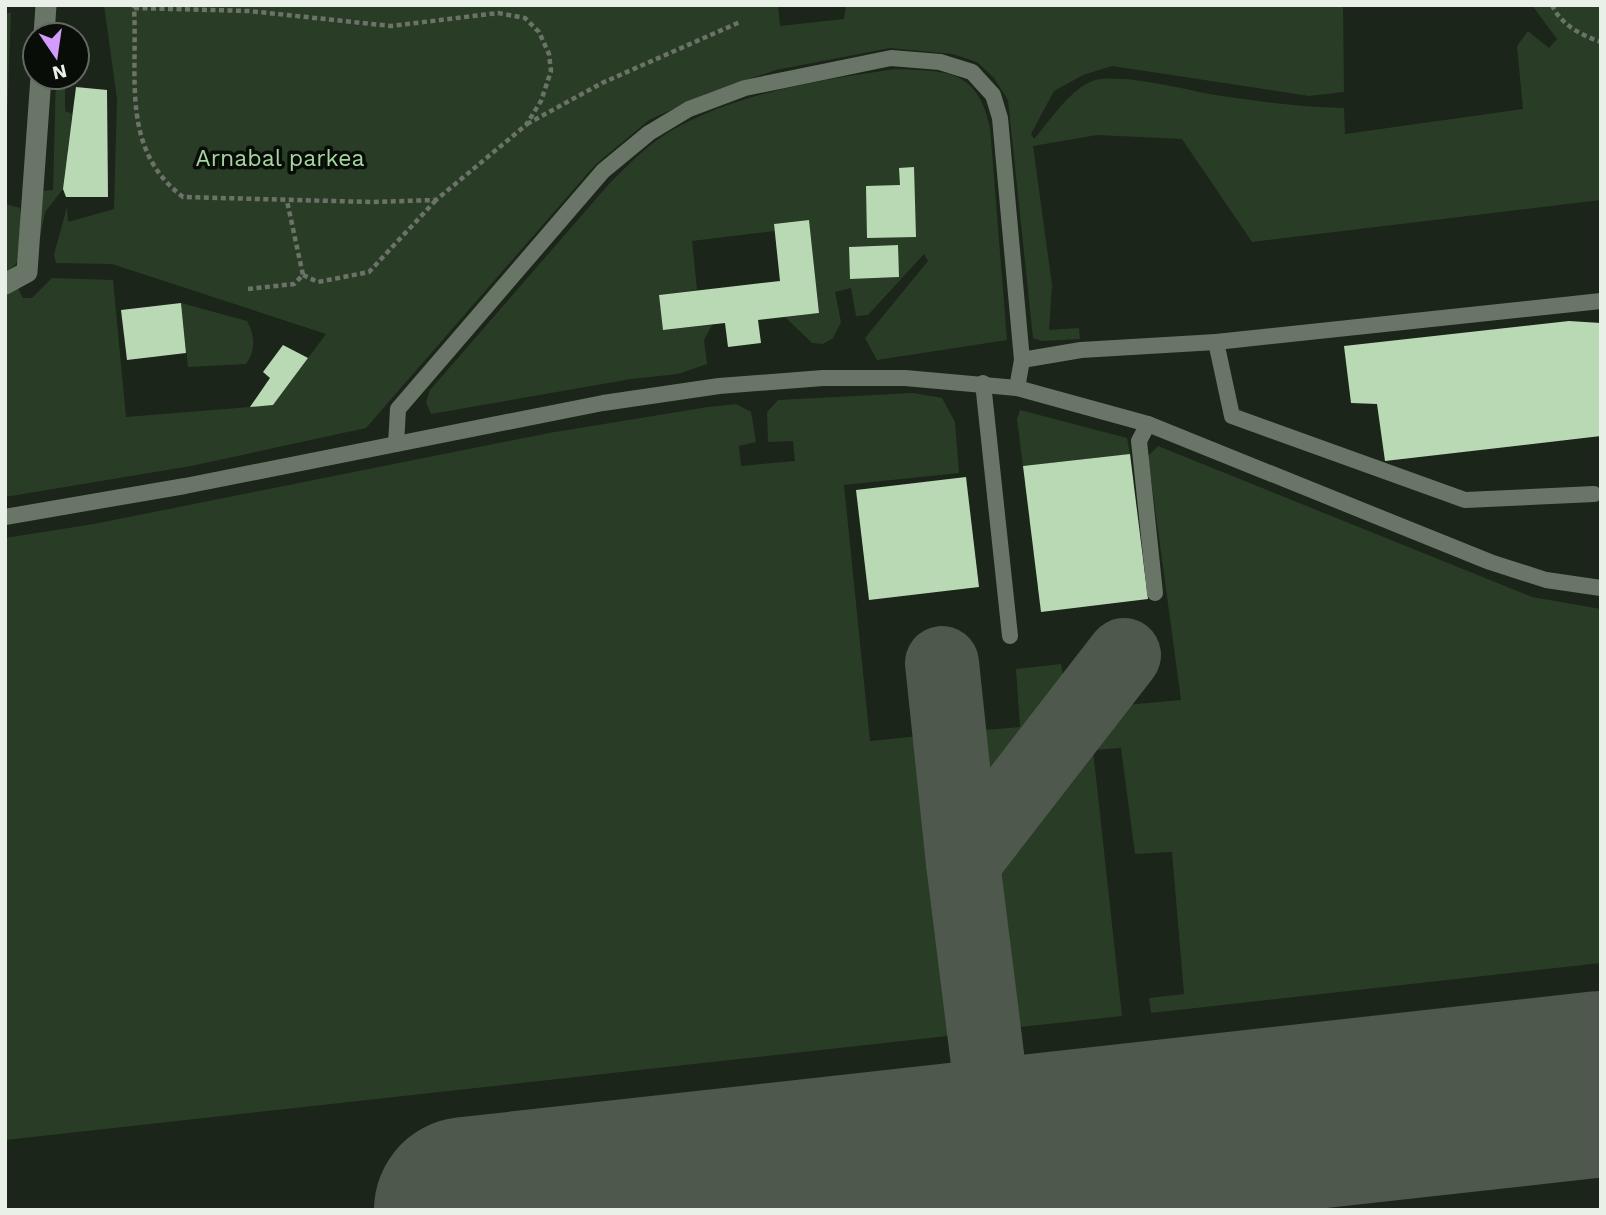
<svg xmlns="http://www.w3.org/2000/svg" width="1606" height="1215" viewBox="0 0 1606 1215" font-family="'Work Sans',sans-serif">
<style>
.green{fill:#293d26;fill-rule:evenodd}
.lines{fill:none;stroke-linecap:round;stroke-linejoin:round}
.taxiway{stroke:#4f584d;stroke-width:74}
.runway{stroke:#4f584d;stroke-width:186}
.building{fill:#b9d8b4}
.path{stroke:#6b7369;stroke-width:4.5;stroke-dasharray:5 3.5;stroke-linecap:butt}
.lane{stroke:#697567;stroke-width:16}
.street{stroke:#697567;stroke-width:21}
.labels{text-anchor:middle;dominant-baseline:central;stroke-width:7;stroke-linejoin:round;paint-order:stroke}
.park-label{font-size:23px;fill:#a6d59f;stroke:#080d08}
</style>
<rect width="100%" height="100%" fill="#1b2519"/>
<g class="green">
<path d="M104,5H778L780,26L844,19L846,5H1343L1344,92L1309,96L1112,66L1083,75L1054,91L1031,134L1034,139C1050,121 1067,93 1090,82C1114,70 1193,92 1222,96C1263,102 1303,107 1344,108L1345,134L1523,109L1517,46L1528,31L1549,48L1557,39L1532,5H1601V200L1252,242L1182,139L1097,135L1033,146L1052,285L1049,330L1079,328L1080,339L1042,341L1033,338L1008,100L994,78L977,62L953,54L890,48L776,70L708,93L649,120L595,165L366,428L191,466L5,497V291L17,286L23,298H32L52,278L113,280L126,417L273,405L326,334L112,264L56,263L54,255L67,207L68,222L114,209L117,99Z"/>
<path d="M5,13H11L5,169Z"/>
<path d="M895,69C947,71 977,69 990,127L1007,340L877,360L865,338L928,261L924,254L868,315L856,316L851,288L835,292L841,322L833,338L823,344L812,343L785,317L819,313L809,220L774,224L775,231L692,241L697,290L659,295L664,330L712,325L704,340L707,364L678,374L631,379L431,414L426,402L430,390L609,184C628,165 647,145 669,132C736,93 820,80 895,69ZM897,245L899,277L851,279L849,247Z"/>
<path d="M56,77H65V111L72,114L63,189L45,212L40,238H37L43,191L53,190Z"/>
<path d="M5,204L20,208C23,237 31,254 5,274Z"/>
<path d="M181,303L247,321C255,336 256,350 246,364L188,367Z"/>
<path d="M913,393L942,398L955,422L959,473L844,485L870,741L929,735L966,1034L5,1140V538L94,524L549,433L708,407L736,404L751,412L756,442L739,446L741,466L795,461L793,441L768,442L767,412L778,400Z"/>
<path d="M1020,410L1127,438L1130,454L1023,466L1017,419Z"/>
<path d="M1158,446L1532,597L1601,609V963L1151,1013L1149,998L1184,994L1172,852L1135,854L1121,748L1093,750L1122,1016L994,1030L975,861L1092,708L1181,700L1148,456Z"/>
<path d="M1061,664L1068,705L970,832L959,732L1020,727L1016,669Z"/>
</g>
<g class="lines">
<g class="taxiway">
<path d="M942,663L963,863L999,1151"/>
<path d="M963,863L1124,655"/>
</g>
<path class="runway" d="M467,1210L1601,1084"/>
</g>
<g class="building">
<path d="M76,87L107,90L108,197H66L63,189Z"/>
<path d="M914,167L916,237L867,238L866,186L900,185L899,168Z"/>
<path d="M809,220L819,313L758,320L761,343L728,347L725,323L663,330L659,295L780,281L774,224Z"/>
<path d="M898,245L899,277L850,279L849,247Z"/>
<path d="M181,303L186,353L127,360L121,310Z"/>
<path d="M1569,321L1601,323V436L1385,461L1377,404L1351,403L1344,346Z"/>
<path d="M283,345L308,358L273,405L250,407L270,378L263,372Z"/>
<path d="M1130,454L1148,599L1041,612L1023,466Z"/>
<path d="M966,477L979,587L869,600L856,490Z"/>
</g>
<g class="lines">
<g class="path">
<path d="M1552,5C1561,25 1581,35 1601,42"/>
<path d="M134,8L249,11L391,26L498,13L525,18L539,32L549,54L551,71L541,101L526,125L436,200L371,202L183,197C120,149 138,78 134,8Z"/>
<path d="M527,124L602,83L740,22"/>
<path d="M303,275L318,282L369,272L436,200"/>
<path d="M248,289L294,284L303,275L287,201"/>
</g>
<g class="lane">
<path d="M1022,360L1081,350L1216,342"/>
<path d="M983,383L1010,636"/>
<path d="M1148,424L1139,441L1155,593"/>
<path d="M396,444L398,409L603,171L649,133L689,109L745,88L891,58L940,62L972,72L993,95L1000,118L1022,360L1017,388"/>
<path d="M1594,494L1465,500L1232,416L1216,342L1601,301"/>
<path d="M5,517L185,486L603,403L719,386L823,378H905L1017,388L1148,424L1490,562L1546,580L1601,588"/>
</g>
<g class="street">
<path d="M44,35L46,5"/>
<path d="M5,284L27,272L41,77"/>
</g>
</g>
<g class="labels">
<g class="park-label">
<text x="280" y="158">Arnabal parkea</text>
</g>
</g>
<rect width="1606" height="1215" fill="none" stroke="#e9f0e8" stroke-width="14"/>
<g transform="translate(56 56) rotate(167)"><circle r="33" fill="#080d08" stroke="#626862" stroke-width="2"/>
<path d="M0-5L12 26L0 18L-12 26Z" fill="#d39cfc"/>
<text y="-10" font-size="19" font-weight="bold" text-anchor="middle" fill="#e9f0e8">N</text>
</g>
</svg>
